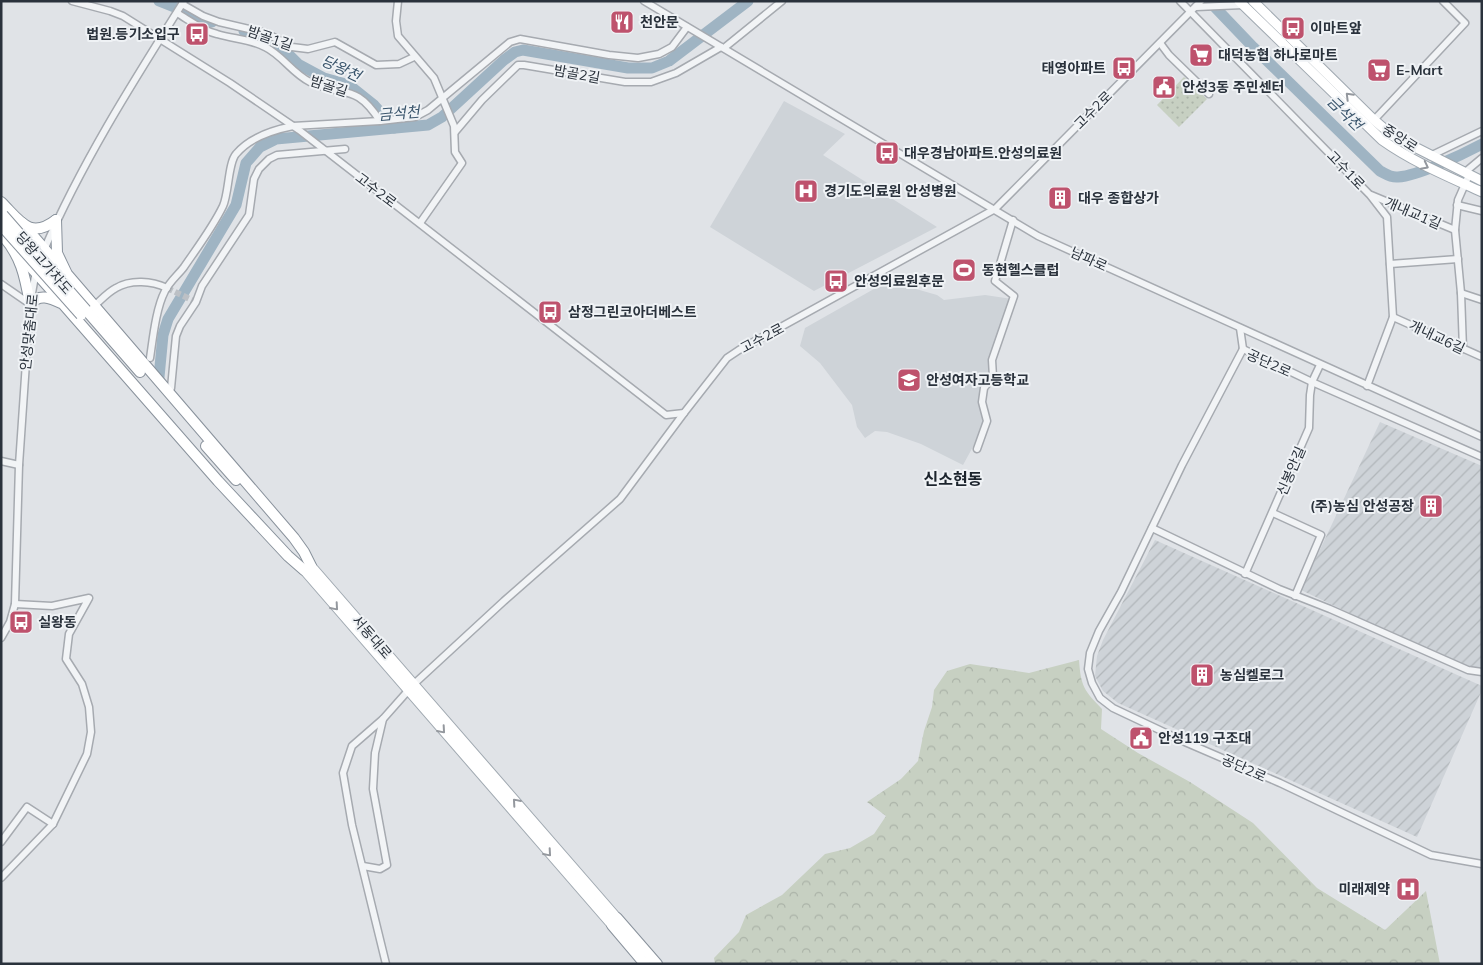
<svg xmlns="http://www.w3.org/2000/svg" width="1483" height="965" viewBox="0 0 1483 965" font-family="Mulish,'Noto Sans KR',sans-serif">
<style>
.built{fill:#ced3d8}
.industrial{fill:url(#industrial-furrows)}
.green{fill:url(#green-dots)}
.forest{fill:url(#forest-crowns)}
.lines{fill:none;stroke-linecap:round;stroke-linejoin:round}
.river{stroke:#9fb4c3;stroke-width:11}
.minor-tunnel{stroke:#bcc0c5;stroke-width:6;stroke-dasharray:6 3;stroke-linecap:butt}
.minor-casing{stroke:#a6aab0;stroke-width:9}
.major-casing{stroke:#a0a9b1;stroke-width:11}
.highway-casing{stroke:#89929c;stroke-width:12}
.minor{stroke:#f2f4f6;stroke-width:6}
.major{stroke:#fff;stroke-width:9}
.highway{stroke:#fff;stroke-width:10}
.highway-bridge-casing{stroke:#89929c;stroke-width:12;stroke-linecap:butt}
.highway-bridge{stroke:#fff;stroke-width:10}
.oneway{stroke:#94989e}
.labels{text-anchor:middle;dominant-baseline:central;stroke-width:4;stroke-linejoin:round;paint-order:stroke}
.poi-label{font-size:14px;font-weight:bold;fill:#2a323c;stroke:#eff2f5;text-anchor:start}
.street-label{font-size:14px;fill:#2a323c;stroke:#eff2f5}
.water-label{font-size:15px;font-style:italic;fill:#39546b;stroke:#eff2f5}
.quarter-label{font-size:16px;font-weight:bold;fill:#1c242d;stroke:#eff2f5}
</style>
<defs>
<pattern id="industrial-furrows" width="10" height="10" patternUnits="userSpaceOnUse" patternTransform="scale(1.25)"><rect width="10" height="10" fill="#ced3d8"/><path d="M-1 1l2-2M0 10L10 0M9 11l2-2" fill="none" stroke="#b1b6ba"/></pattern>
<pattern id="green-dots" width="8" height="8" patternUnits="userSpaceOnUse" patternTransform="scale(1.25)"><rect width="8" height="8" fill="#c7d0c2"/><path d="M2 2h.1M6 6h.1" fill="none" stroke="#abb3a8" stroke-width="1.8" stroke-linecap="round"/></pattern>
<pattern id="forest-crowns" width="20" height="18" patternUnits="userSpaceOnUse" patternTransform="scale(1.25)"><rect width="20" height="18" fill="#c7d0c2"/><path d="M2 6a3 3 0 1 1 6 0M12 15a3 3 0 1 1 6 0" fill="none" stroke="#abb3a8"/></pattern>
</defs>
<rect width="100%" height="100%" fill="#e0e3e7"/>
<g class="built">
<path d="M784,101L845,134L823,155L937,227L814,291L710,227Z"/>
<path d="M888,281L937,295L944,300L985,295L1012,299L991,372L981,388L979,402L987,421L963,465L921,444L887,432L875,431L865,438L857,427L852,405L820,363L800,346L805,328Z"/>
</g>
<g class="industrial">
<path d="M1380,422L1482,466V671H1472L1301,590Z"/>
<path d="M1155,540L1482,686V690L1417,837L1118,703L1103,691L1095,676L1097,656L1103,640Z"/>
</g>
<path class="green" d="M1184,77L1207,99L1179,127L1157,105Z"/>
<path class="forest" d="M1079,660C1081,687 1084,690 1102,709L1101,729L1138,753L1190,782L1253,823L1317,888L1385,930L1426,891L1440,964H715L714,958L739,932L746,915L782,895L825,854L850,848L874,834L886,816L867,802L901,779L918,761L924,731L932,707L934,690L947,671L970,664L1029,673Z"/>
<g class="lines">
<g class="river">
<path d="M159,1L212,22"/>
<path d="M1209,1L1253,47L1380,171C1386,174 1391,178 1398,177C1418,176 1463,154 1482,144"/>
<path d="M244,31L258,34L279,45L298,64L324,78L349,85L374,105L394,128"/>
<path d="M159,377L163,335L168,319L236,205L246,163L260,147L276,139L428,125L442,117L504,60L515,52L523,50L628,68H652L669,61L748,1"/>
</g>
<path class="minor-tunnel" d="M167,288L196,302"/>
<g class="minor-casing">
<g id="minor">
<path d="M72,1L110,11L123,16L230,83L299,130L666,415L684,413L727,358L739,350L995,209L1201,1"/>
<path d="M398,1L396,21L398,36L434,78L454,126L455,152L462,163L420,223"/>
<path d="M644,1L1038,236L1482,437"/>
<path d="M1180,1L1370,195L1387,217L1393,317L1367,386"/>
<path d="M182,4L203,16L219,22L266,33L292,47L308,49L335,42L376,65L399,64L414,57"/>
<path d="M1196,7L1243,5"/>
<path d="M177,13C189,20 203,31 217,34C233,39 250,39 265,47C282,55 292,73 310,82C344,98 355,82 380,121L415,117L428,110L510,42L520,39L609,55L638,58L659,54L672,47L687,27"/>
<path d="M1160,43L1169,55L1209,94"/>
<path d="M724,48L782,1"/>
<path d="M1374,120L1465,23L1443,1"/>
<path d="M455,132L482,100L518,65H524L625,82H651L676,73L721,47"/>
<path d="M1430,156L1482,131"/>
<path d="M1464,173L1482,158"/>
<path d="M1371,195L1455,230"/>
<path d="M1457,205L1482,211"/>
<path d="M44,250C82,162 133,82 184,1"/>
<path d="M1390,264L1458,259"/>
<path d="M1,284L30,304"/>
<path d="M1461,293L1482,300"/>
<path d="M94,306C101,300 108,292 116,288C131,279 152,281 167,288"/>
<path d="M1393,317L1482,357"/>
<path d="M1240,328L1243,349"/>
<path d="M1243,349L1182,465L1121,592L1099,631L1090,653L1088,669L1092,683L1100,698L1113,708L1185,742L1280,783L1431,855L1482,864"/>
<path d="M1243,349L1312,382L1482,457"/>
<path d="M1463,349L1461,293L1455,230L1458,200L1469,175"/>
<path d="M150,358C153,338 156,308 165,291C170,281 178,275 184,267C197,248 213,227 223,206C229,193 228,163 236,154C249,138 273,130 293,126L380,121"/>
<path d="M171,388L176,336L180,326L196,302L202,286L249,215L254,179L259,169L269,159L277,155L345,149"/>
<path d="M977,449L987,421L982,402L984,388L993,377L992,360L1014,296L995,281L1013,220"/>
<path d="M1,461L19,465"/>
<path d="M1273,513L1321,535L1295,596"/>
<path d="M1152,528L1279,589L1330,609L1468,670L1482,672"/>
<path d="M1245,574L1309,428L1310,395L1312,382L1320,365"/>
<path d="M1,638L10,622L15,604L19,465L30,304L36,271"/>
<path d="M1,842L27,807L53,824L87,754L91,732L89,707L82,684L66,659L69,634L89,598L52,606L15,604"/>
<path d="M363,866L380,869L387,865L373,789L375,753L383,719"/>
<path d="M1,878L53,824"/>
<path d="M386,964L352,825L343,773L352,746L383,719L414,684L504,601L620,499L684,413"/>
</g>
</g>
<g class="major-casing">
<g id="major">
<path d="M1239,1L1382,140C1413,162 1447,176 1482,192"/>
<path d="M1253,1L1374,120L1393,136L1482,181"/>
<path d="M311,566L617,918"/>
<path d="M304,570L612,925"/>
</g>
</g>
<g class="highway-casing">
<g id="highway">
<path d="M1,202C20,221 30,240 56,220"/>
<path d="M56,220L57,253L67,274L294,538L304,552L311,566"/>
<path d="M22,223L61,268"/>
<path d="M1,234C21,255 25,276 30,304"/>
<path d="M19,254L61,301"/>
<path d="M30,304C40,293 50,298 63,304L218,481L288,556L304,570"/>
<path d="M86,310L140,372"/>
<path d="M206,446L236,480"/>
<path d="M617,918L657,964"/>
<path d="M612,925L645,964"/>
</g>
</g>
<use href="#minor" class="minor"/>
<use href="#major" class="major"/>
<use href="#highway" class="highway"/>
<g class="highway-bridge-casing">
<g id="highway-bridge">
<path d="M3,215L86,310"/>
<path d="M1,225L81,315"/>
</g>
</g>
<use href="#highway-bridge" class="highway-bridge"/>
</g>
<defs><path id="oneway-chevron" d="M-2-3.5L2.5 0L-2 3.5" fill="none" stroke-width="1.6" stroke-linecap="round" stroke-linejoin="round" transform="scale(1.25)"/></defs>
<g class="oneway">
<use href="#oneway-chevron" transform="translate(1349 96) rotate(-135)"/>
<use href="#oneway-chevron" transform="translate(1425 166) rotate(27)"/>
<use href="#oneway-chevron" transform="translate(335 607) rotate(49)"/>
<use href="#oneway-chevron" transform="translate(442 730) rotate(49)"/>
<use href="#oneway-chevron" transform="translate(516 802) rotate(-131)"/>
<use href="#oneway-chevron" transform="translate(548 853) rotate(49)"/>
</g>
<defs>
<g id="restaurant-square" transform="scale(1.25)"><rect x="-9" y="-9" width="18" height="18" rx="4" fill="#be526d" stroke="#eff2f5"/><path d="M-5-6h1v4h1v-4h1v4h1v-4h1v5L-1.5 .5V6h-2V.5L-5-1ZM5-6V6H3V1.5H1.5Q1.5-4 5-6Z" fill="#fff"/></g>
<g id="bus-square" transform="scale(1.25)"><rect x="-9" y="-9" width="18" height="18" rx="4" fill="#be526d" stroke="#eff2f5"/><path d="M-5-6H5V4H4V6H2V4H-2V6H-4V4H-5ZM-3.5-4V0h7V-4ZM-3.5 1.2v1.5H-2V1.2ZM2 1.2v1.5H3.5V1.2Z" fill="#fff"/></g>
<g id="supermarket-square" transform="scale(1.25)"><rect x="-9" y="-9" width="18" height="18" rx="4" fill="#be526d" stroke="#eff2f5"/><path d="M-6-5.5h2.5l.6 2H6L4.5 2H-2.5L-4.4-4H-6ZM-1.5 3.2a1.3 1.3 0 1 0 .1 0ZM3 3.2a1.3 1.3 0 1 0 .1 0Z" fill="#fff"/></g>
<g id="civic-square" transform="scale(1.25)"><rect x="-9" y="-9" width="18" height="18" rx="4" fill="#be526d" stroke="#eff2f5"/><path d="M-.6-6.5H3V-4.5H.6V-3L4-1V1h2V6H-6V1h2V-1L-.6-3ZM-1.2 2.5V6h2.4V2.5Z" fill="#fff"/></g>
<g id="hospital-square" transform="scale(1.25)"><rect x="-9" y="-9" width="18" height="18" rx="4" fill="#be526d" stroke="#eff2f5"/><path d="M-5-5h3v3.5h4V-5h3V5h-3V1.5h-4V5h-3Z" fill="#fff"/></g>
<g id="building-square" transform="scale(1.25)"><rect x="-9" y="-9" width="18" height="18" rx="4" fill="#be526d" stroke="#eff2f5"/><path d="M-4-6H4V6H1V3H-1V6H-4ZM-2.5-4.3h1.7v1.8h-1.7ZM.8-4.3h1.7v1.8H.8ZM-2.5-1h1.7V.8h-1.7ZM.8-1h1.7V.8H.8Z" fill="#fff"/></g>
<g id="stadium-square" transform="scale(1.25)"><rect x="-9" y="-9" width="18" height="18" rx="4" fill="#be526d" stroke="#eff2f5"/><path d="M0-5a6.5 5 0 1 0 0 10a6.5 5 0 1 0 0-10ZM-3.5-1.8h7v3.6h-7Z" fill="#fff"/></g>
<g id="school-square" transform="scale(1.25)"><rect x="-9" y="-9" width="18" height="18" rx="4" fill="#be526d" stroke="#eff2f5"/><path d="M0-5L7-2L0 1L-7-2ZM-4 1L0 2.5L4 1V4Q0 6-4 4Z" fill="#fff"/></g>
</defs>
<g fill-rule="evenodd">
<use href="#restaurant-square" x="622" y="22"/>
<use href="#bus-square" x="1293" y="28"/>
<use href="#bus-square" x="197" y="34"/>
<use href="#supermarket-square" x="1201" y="55"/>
<use href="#bus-square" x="1124" y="68"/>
<use href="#supermarket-square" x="1379" y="70"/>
<use href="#civic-square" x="1164" y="87"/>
<use href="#bus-square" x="887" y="153"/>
<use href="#hospital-square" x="806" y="191"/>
<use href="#building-square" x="1060" y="198"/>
<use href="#stadium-square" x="964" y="270"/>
<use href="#bus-square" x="836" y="281"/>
<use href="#bus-square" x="550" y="312"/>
<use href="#school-square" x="909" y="380"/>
<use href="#building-square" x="1431" y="506"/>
<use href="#bus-square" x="21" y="622"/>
<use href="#building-square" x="1202" y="675"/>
<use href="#civic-square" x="1141" y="738"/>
<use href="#hospital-square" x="1408" y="889"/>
</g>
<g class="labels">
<g class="poi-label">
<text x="640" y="22">천안문</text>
<text x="1310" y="28">이마트앞</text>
<text x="180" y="34" text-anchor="end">법원.등기소입구</text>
<text x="1218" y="55">대덕농협 하나로마트</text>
<text x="1106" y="68" text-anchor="end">태영아파트</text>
<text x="1396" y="70">E-Mart</text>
<text x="1182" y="87">안성3동 주민센터</text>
<text x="904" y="153">대우경남아파트.안성의료원</text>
<text x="824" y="191">경기도의료원 안성병원</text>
<text x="1078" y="198">대우 종합상가</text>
<text x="982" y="270">동현헬스클럽</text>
<text x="854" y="281">안성의료원후문</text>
<text x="568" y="312">삼정그린코아더베스트</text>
<text x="926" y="380">안성여자고등학교</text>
<text x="1414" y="506" text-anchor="end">(주)농심 안성공장</text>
<text x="38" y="622">실왕동</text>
<text x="1220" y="675">농심켈로그</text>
<text x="1158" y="738">안성119 구조대</text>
<text x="1390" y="889" text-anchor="end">미래제약</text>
</g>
<g class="street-label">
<text transform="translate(270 38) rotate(19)">밤골1길</text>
<text transform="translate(577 74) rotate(10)">밤골2길</text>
<text transform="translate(329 86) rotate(18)">밤골길</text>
<text transform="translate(1093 110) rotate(-45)">고수2로</text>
<text transform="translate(1400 138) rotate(33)">중앙로</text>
<text transform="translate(1346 170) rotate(46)">고수1로</text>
<text transform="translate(376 190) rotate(37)">고수2로</text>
<text transform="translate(1413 213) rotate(23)">개내교1길</text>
<text transform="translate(1089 259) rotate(24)">남파로</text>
<text transform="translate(44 263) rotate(49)">당왕고가차도</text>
<text transform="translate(29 332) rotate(-84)">안성맞춤대로</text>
<text transform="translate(1437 337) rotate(25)">개내교6길</text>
<text transform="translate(762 338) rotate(-28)">고수2로</text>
<text transform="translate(1269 363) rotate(24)">공단2로</text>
<text transform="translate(1291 471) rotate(-67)">신봉안길</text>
<text transform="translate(372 637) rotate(49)">서동대로</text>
<text transform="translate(1244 768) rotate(24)">공단2로</text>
</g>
<g class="water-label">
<text transform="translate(341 68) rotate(25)">당왕천</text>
<text transform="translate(399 113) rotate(-5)">금석천</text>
<text transform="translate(1345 113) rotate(44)">금석천</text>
</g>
<g class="quarter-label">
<text x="953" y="479">신소현동</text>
</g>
</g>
<rect width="1483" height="965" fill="none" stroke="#2a323c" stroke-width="5"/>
</svg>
